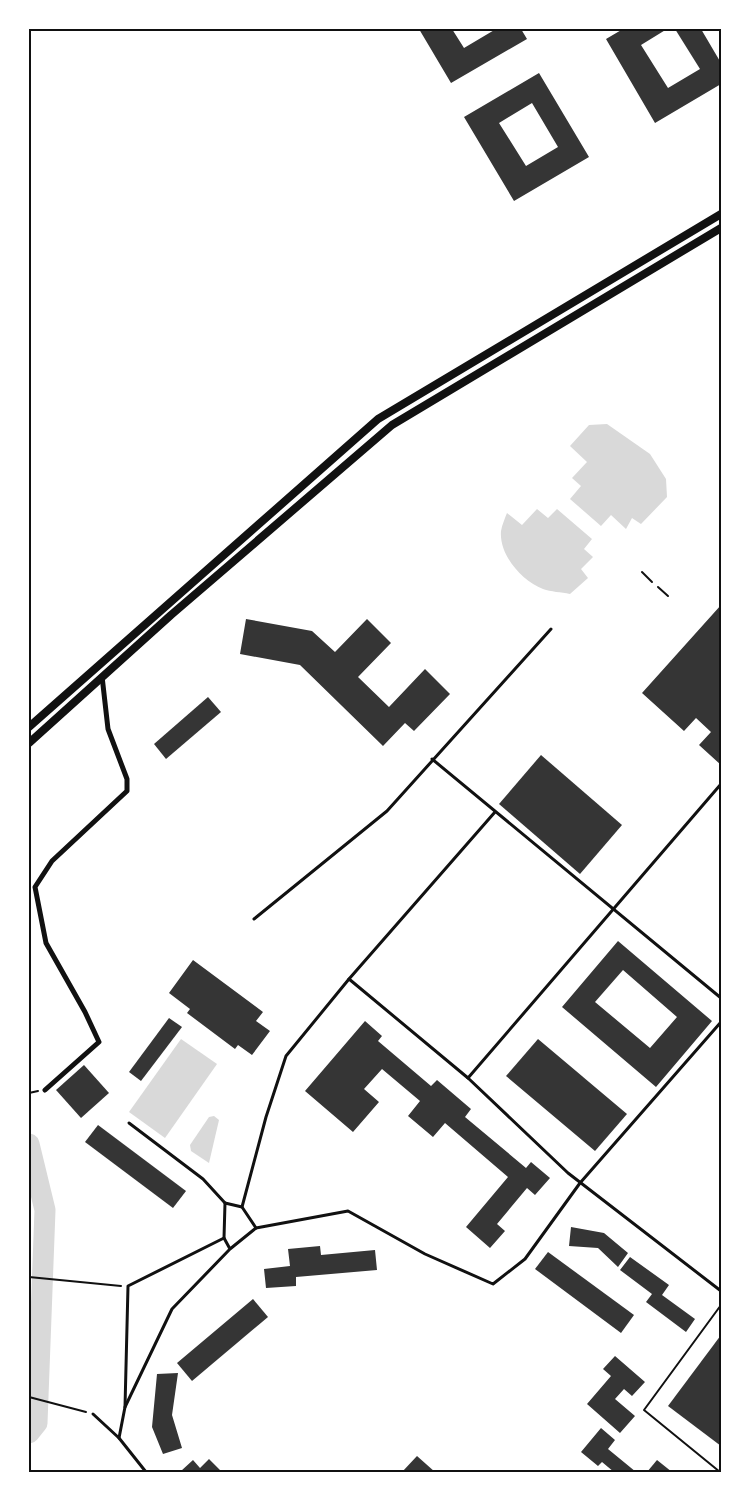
<svg xmlns="http://www.w3.org/2000/svg" width="750" height="1501" viewBox="0 0 750 1501" font-family="Manrope,sans-serif">
<style>
.water{fill:#d9d9d9}
.lines{fill:none;stroke-linecap:round;stroke-linejoin:round}
.river{stroke:#d9d9d9;stroke-width:21}
.building{fill:#353535;fill-rule:evenodd}
.path{stroke:#111;stroke-width:2}
.service{stroke:#111;stroke-width:3}
.minor{stroke:#111;stroke-width:5}
.tertiary{stroke:#111;stroke-width:8}
.neatline{fill:none;stroke:#111;stroke-width:2}
</style>
<rect width="100%" height="100%" fill="#fff"/>
<g class="water">
<path d="M607,424L650,454L666,479L667,497L641,524L632,518L626,529L611,515L601,526L570,499L581,486L572,478L587,462L570,446L589,425Z"/>
<path d="M537,509L548,518L557,509L592,539L584,549L593,557L581,569L588,578L570,594C561,592 551,592 543,589C522,581 499,555 501,531C502,525 505,518 507,513L522,525Z"/>
<path d="M181,1039L217,1064L165,1138L129,1112Z"/>
<path d="M214,1116L219,1120L209,1163L191,1151L190,1145L209,1117Z"/>
</g>
<g class="lines">
<path class="river" d="M29,1144L45,1210L37,1423L29,1433"/>
</g>
<g class="building">
<path d="M419,29H452L464,48L496,29H521L527,39L451,83Z"/>
<path d="M623,29H667L641,45L668,88L700,69L675,29H701L721,63V84L655,123L606,39Z"/>
<path d="M539,73L589,157L514,201L464,117ZM532,103L558,147L526,166L499,123Z"/>
<path d="M721,605V765L699,745L711,732L696,718L684,731L642,693Z"/>
<path d="M246,619L312,631L335,652L367,619L391,643L358,677L389,707L425,669L450,694L414,731L405,723L383,746L300,665L240,654Z"/>
<path d="M208,697L221,712L166,759L154,744Z"/>
<path d="M541,755L622,825L580,874L499,804Z"/>
<path d="M618,941L712,1021L656,1087L562,1007ZM623,970L677,1017L650,1048L595,1002Z"/>
<path d="M193,960L263,1012L256,1021L270,1031L252,1055L238,1045L235,1049L187,1013L190,1009L169,993Z"/>
<path d="M169,1018L182,1027L141,1081L129,1072Z"/>
<path d="M365,1021L382,1036L378,1041L431,1086L437,1080L471,1109L465,1117L526,1168L531,1162L550,1178L535,1195L527,1188L497,1224L505,1231L490,1248L466,1227L508,1177L445,1123L433,1137L408,1116L420,1101L382,1069L364,1089L379,1102L353,1132L305,1091Z"/>
<path d="M538,1039L627,1114L595,1151L506,1076Z"/>
<path d="M84,1065L109,1093L81,1118L56,1090Z"/>
<path d="M98,1125L186,1191L173,1208L85,1142Z"/>
<path d="M571,1227L604,1233L628,1253L618,1267L598,1248L569,1246Z"/>
<path d="M320,1246L321,1255L375,1250L377,1270L296,1277V1286L266,1288L264,1269L290,1266L288,1249Z"/>
<path d="M548,1252L634,1315L621,1333L535,1269Z"/>
<path d="M630,1257L669,1285L662,1295L695,1319L686,1332L646,1302L652,1294L620,1270Z"/>
<path d="M253,1299L268,1317L192,1381L177,1363Z"/>
<path d="M721,1335V1446L668,1406Z"/>
<path d="M615,1356L645,1382L632,1396L624,1389L615,1399L635,1416L620,1433L587,1404L611,1376L603,1369Z"/>
<path d="M178,1373L172,1415L182,1448L163,1454L152,1427L157,1374Z"/>
<path d="M601,1428L615,1440L608,1449L636,1472H614L602,1462L598,1466L581,1452Z"/>
<path d="M417,1456L435,1472H402Z"/>
<path d="M209,1459L222,1472L181,1471L193,1460L200,1468Z"/>
<path d="M657,1460L672,1472H647Z"/>
</g>
<g class="lines">
<g class="path">
<path d="M642,572L652,582"/>
<path d="M658,587L668,596"/>
<path d="M29,1093L38,1091"/>
<path d="M29,1277L121,1286"/>
<path d="M29,1397L86,1412"/>
<path d="M720,1472L644,1410L721,1305"/>
</g>
<g class="service">
<path d="M432,759L721,998"/>
<path d="M495,812L349,979L468,1078L568,1173L721,1291"/>
<path d="M254,919L387,811L551,629"/>
<path d="M468,1078L721,784"/>
<path d="M129,1123L203,1179L225,1203"/>
<path d="M242,1207L266,1117L286,1056L349,979"/>
<path d="M256,1228L348,1211L425,1254L493,1284L525,1259L580,1183L721,1022"/>
<path d="M125,1407L172,1309L230,1249L256,1228L242,1207L225,1203L224,1238L230,1249"/>
<path d="M93,1414L119,1438L146,1472"/>
<path d="M119,1438L125,1407L128,1286L224,1238"/>
</g>
<path class="minor" d="M45,1090L99,1042L85,1012L46,943L35,887L52,861L127,791V779L108,729L102,676"/>
<g class="tertiary">
<path d="M29,727L378,419L721,214"/>
<path d="M29,743L171,615L392,425L721,228"/>
</g>
</g>
<rect width="750" height="1501" fill="none" stroke="#ffffff" stroke-width="60"/>
<rect x="30" y="30" width="690" height="1441" class="neatline"/>
</svg>
